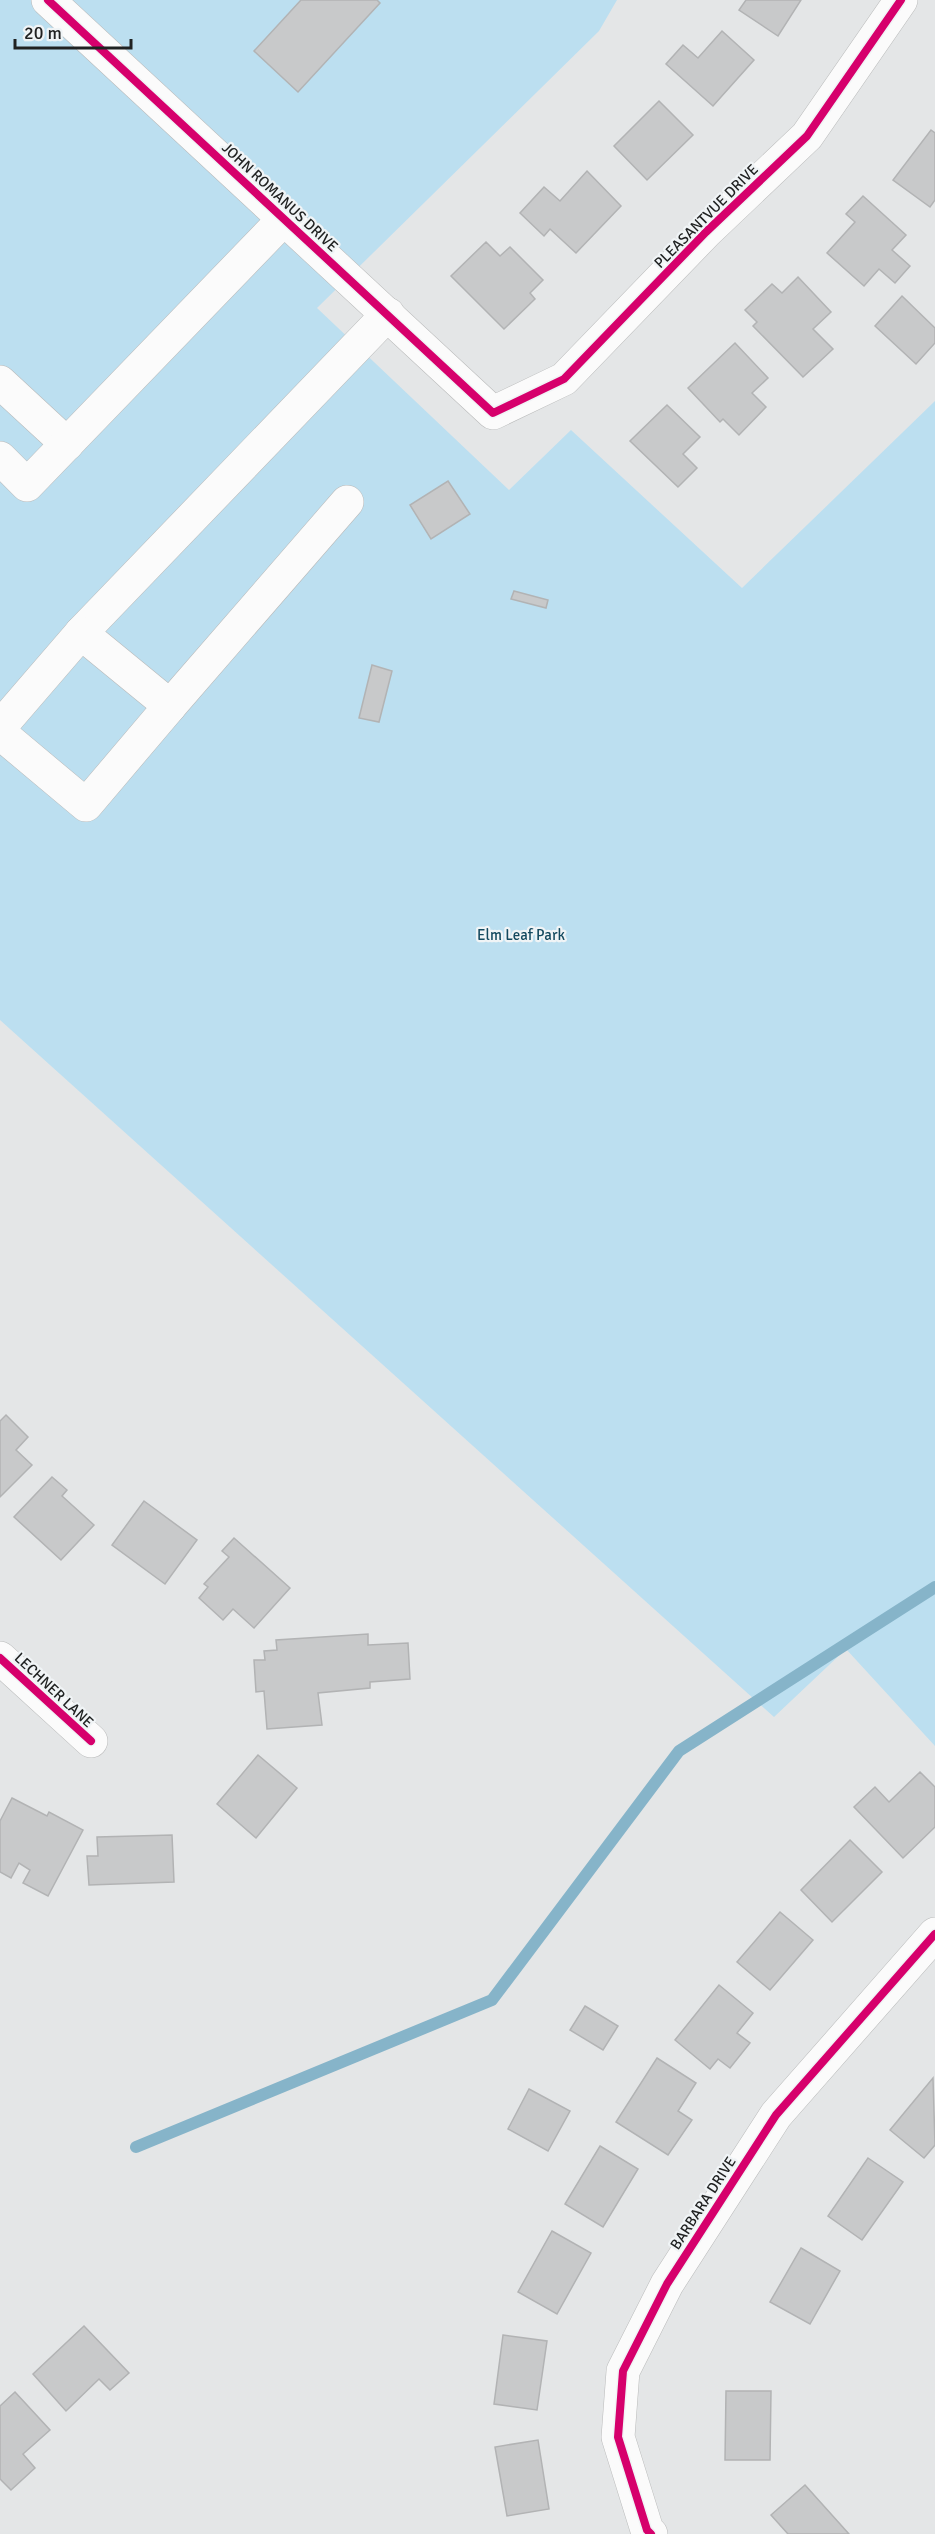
<svg xmlns="http://www.w3.org/2000/svg" width="935" height="2534" viewBox="0 0 935 2534" font-family="Signika,sans-serif">
<style>
.green{fill:#bcdff0}
.lines{fill:none;stroke-linecap:round;stroke-linejoin:round}
.stream{stroke:#86b4c9;stroke-width:12}
.building{fill:#c8c9ca;stroke:#b2b3b4;stroke-width:1.5}
.minor-casing{stroke:#b9baba;stroke-width:34}
.minor{stroke:#fbfbfb;stroke-width:33}
.cycleway-casing{stroke:#f0f4f6;stroke-width:11}
.cycleway{stroke:#d6006c;stroke-width:8}
.labels{text-anchor:middle;dominant-baseline:central;stroke-width:4.5;stroke-linejoin:round;paint-order:stroke}
.street-label{font-size:15px;fill:#202222;stroke:#f0f4f6}
.park-label{font-size:15px;fill:#13495f;stroke:#f0f4f6}
</style>
<rect width="100%" height="100%" fill="#e4e6e7"/>
<path class="green" d="M0,0H617L599,31L317,308L509,490L571,430L742,588L935,401V1746L846,1649L774,1717L0,1020Z"/>
<g class="lines">
<path class="stream" d="M136,2147L492,2000L679,1751L935,1587"/>
</g>
<g class="building">
<path d="M301,0H377L380,3L298,92L254,51Z"/>
<path d="M746,0H801L778,36L739,10Z"/>
<path d="M722,31L754,60L713,106L666,64L683,45L698,58Z"/>
<path d="M659,101L693,135L647,180L614,146Z"/>
<path d="M931,130L935,133V200L930,207L893,180Z"/>
<path d="M587,171L621,206L576,253L550,229L544,236L520,213L544,187L560,201Z"/>
<path d="M863,196L906,235L892,250L910,266L895,283L879,269L864,286L827,253L855,222L846,214Z"/>
<path d="M486,242L500,256L510,247L543,280L530,293L535,299L504,329L451,276Z"/>
<path d="M798,277L831,312L813,329L833,349L803,377L753,326L757,322L745,310L772,284L782,293Z"/>
<path d="M902,296L935,328V343L916,364L875,326Z"/>
<path d="M735,343L768,378L752,393L766,407L739,435L723,419L720,422L688,388Z"/>
<path d="M667,405L700,437L683,454L697,468L678,487L630,441Z"/>
<path d="M448,481L470,514L431,539L410,505Z"/>
<path d="M514,591L548,600L546,608L511,599Z"/>
<path d="M372,665L392,671L379,722L359,718Z"/>
<path d="M6,1415L28,1437L16,1450L32,1465L0,1497V1421Z"/>
<path d="M52,1477L67,1490L62,1496L94,1525L61,1560L14,1517Z"/>
<path d="M144,1501L197,1540L165,1584L112,1545Z"/>
<path d="M234,1538L290,1588L254,1628L233,1609L223,1620L199,1598L208,1587L204,1584L229,1557L222,1551Z"/>
<path d="M368,1634V1645L408,1643L410,1679L370,1682V1688L318,1693L322,1725L267,1729L264,1691L256,1692L254,1660H265L264,1651L277,1650L276,1640Z"/>
<path d="M258,1755L297,1788L256,1838L217,1804Z"/>
<path d="M920,1772L935,1787V1827L903,1858L854,1807L875,1787L889,1802Z"/>
<path d="M12,1798L47,1816L49,1812L83,1830L48,1896L23,1883L30,1870L19,1863L11,1878L0,1872V1821Z"/>
<path d="M172,1835L174,1882L89,1885L87,1856H98L97,1837Z"/>
<path d="M850,1840L882,1872L832,1922L801,1890Z"/>
<path d="M780,1912L813,1940L770,1990L737,1962Z"/>
<path d="M719,1985L753,2013L737,2033L750,2043L730,2068L718,2059L710,2069L675,2040Z"/>
<path d="M585,2006L618,2026L603,2050L570,2030Z"/>
<path d="M657,2058L696,2083L678,2111L692,2120L668,2155L616,2122Z"/>
<path d="M933,2078L935,2145L924,2158L890,2130Z"/>
<path d="M529,2089L570,2111L548,2151L508,2129Z"/>
<path d="M600,2146L638,2169L603,2227L565,2204Z"/>
<path d="M868,2158L903,2182L862,2240L828,2216Z"/>
<path d="M552,2231L591,2253L557,2314L518,2292Z"/>
<path d="M801,2248L840,2271L810,2324L770,2302Z"/>
<path d="M84,2326L129,2373L110,2390L99,2379L66,2411L33,2374Z"/>
<path d="M503,2335L547,2341L537,2410L494,2404Z"/>
<path d="M726,2391H771L770,2460H725Z"/>
<path d="M15,2392L50,2430L23,2454L35,2468L11,2490L0,2479V2406Z"/>
<path d="M538,2440L549,2509L507,2516L495,2447Z"/>
<path d="M805,2485L849,2534H788L771,2515Z"/>
</g>
<g class="lines">
<g class="minor-casing">
<g id="minor">
<path d="M48,0L493,413L564,379L706,232L807,136L901,0"/>
<path d="M0,382L67,444"/>
<path d="M0,458L27,485L284,219"/>
<path d="M170,706L347,502"/>
<path d="M0,727L81,633L388,314"/>
<path d="M0,733L86,805L170,706L81,633"/>
<path d="M0,1658L91,1741"/>
<path d="M651,2534L647,2530L618,2437L623,2371L667,2284L776,2115L935,1934"/>
</g>
</g>
<use href="#minor" class="minor"/>
<g class="cycleway-casing">
<g id="cycleway">
<path d="M48,0L493,413L564,379L706,232L807,136L901,0"/>
<path d="M0,1658L91,1741"/>
<path d="M651,2534L647,2530L618,2437L623,2371L667,2284L776,2115L935,1934"/>
</g>
</g>
<use href="#cycleway" class="cycleway"/>
</g>
<g class="labels">
<g class="street-label">
<text transform="translate(280 197) rotate(43)">JOHN ROMANUS DRIVE</text>
<text transform="translate(706 216) rotate(-45)">PLEASANTVUE DRIVE</text>
<text transform="translate(54 1690) rotate(43)">LECHNER LANE</text>
<text transform="translate(703 2203) rotate(-57)">BARBARA DRIVE</text>
</g>
<g class="park-label">
<text x="521" y="935">Elm Leaf Park</text>
</g>
</g>
<path d="M15 39v9h116v-9" fill="none" stroke="#202222" stroke-width="3"/>
<text x="24" y="39" font-size="18" fill="#202222" stroke="#f0f4f6" stroke-width="4.5" paint-order="stroke">20 m</text>
</svg>
